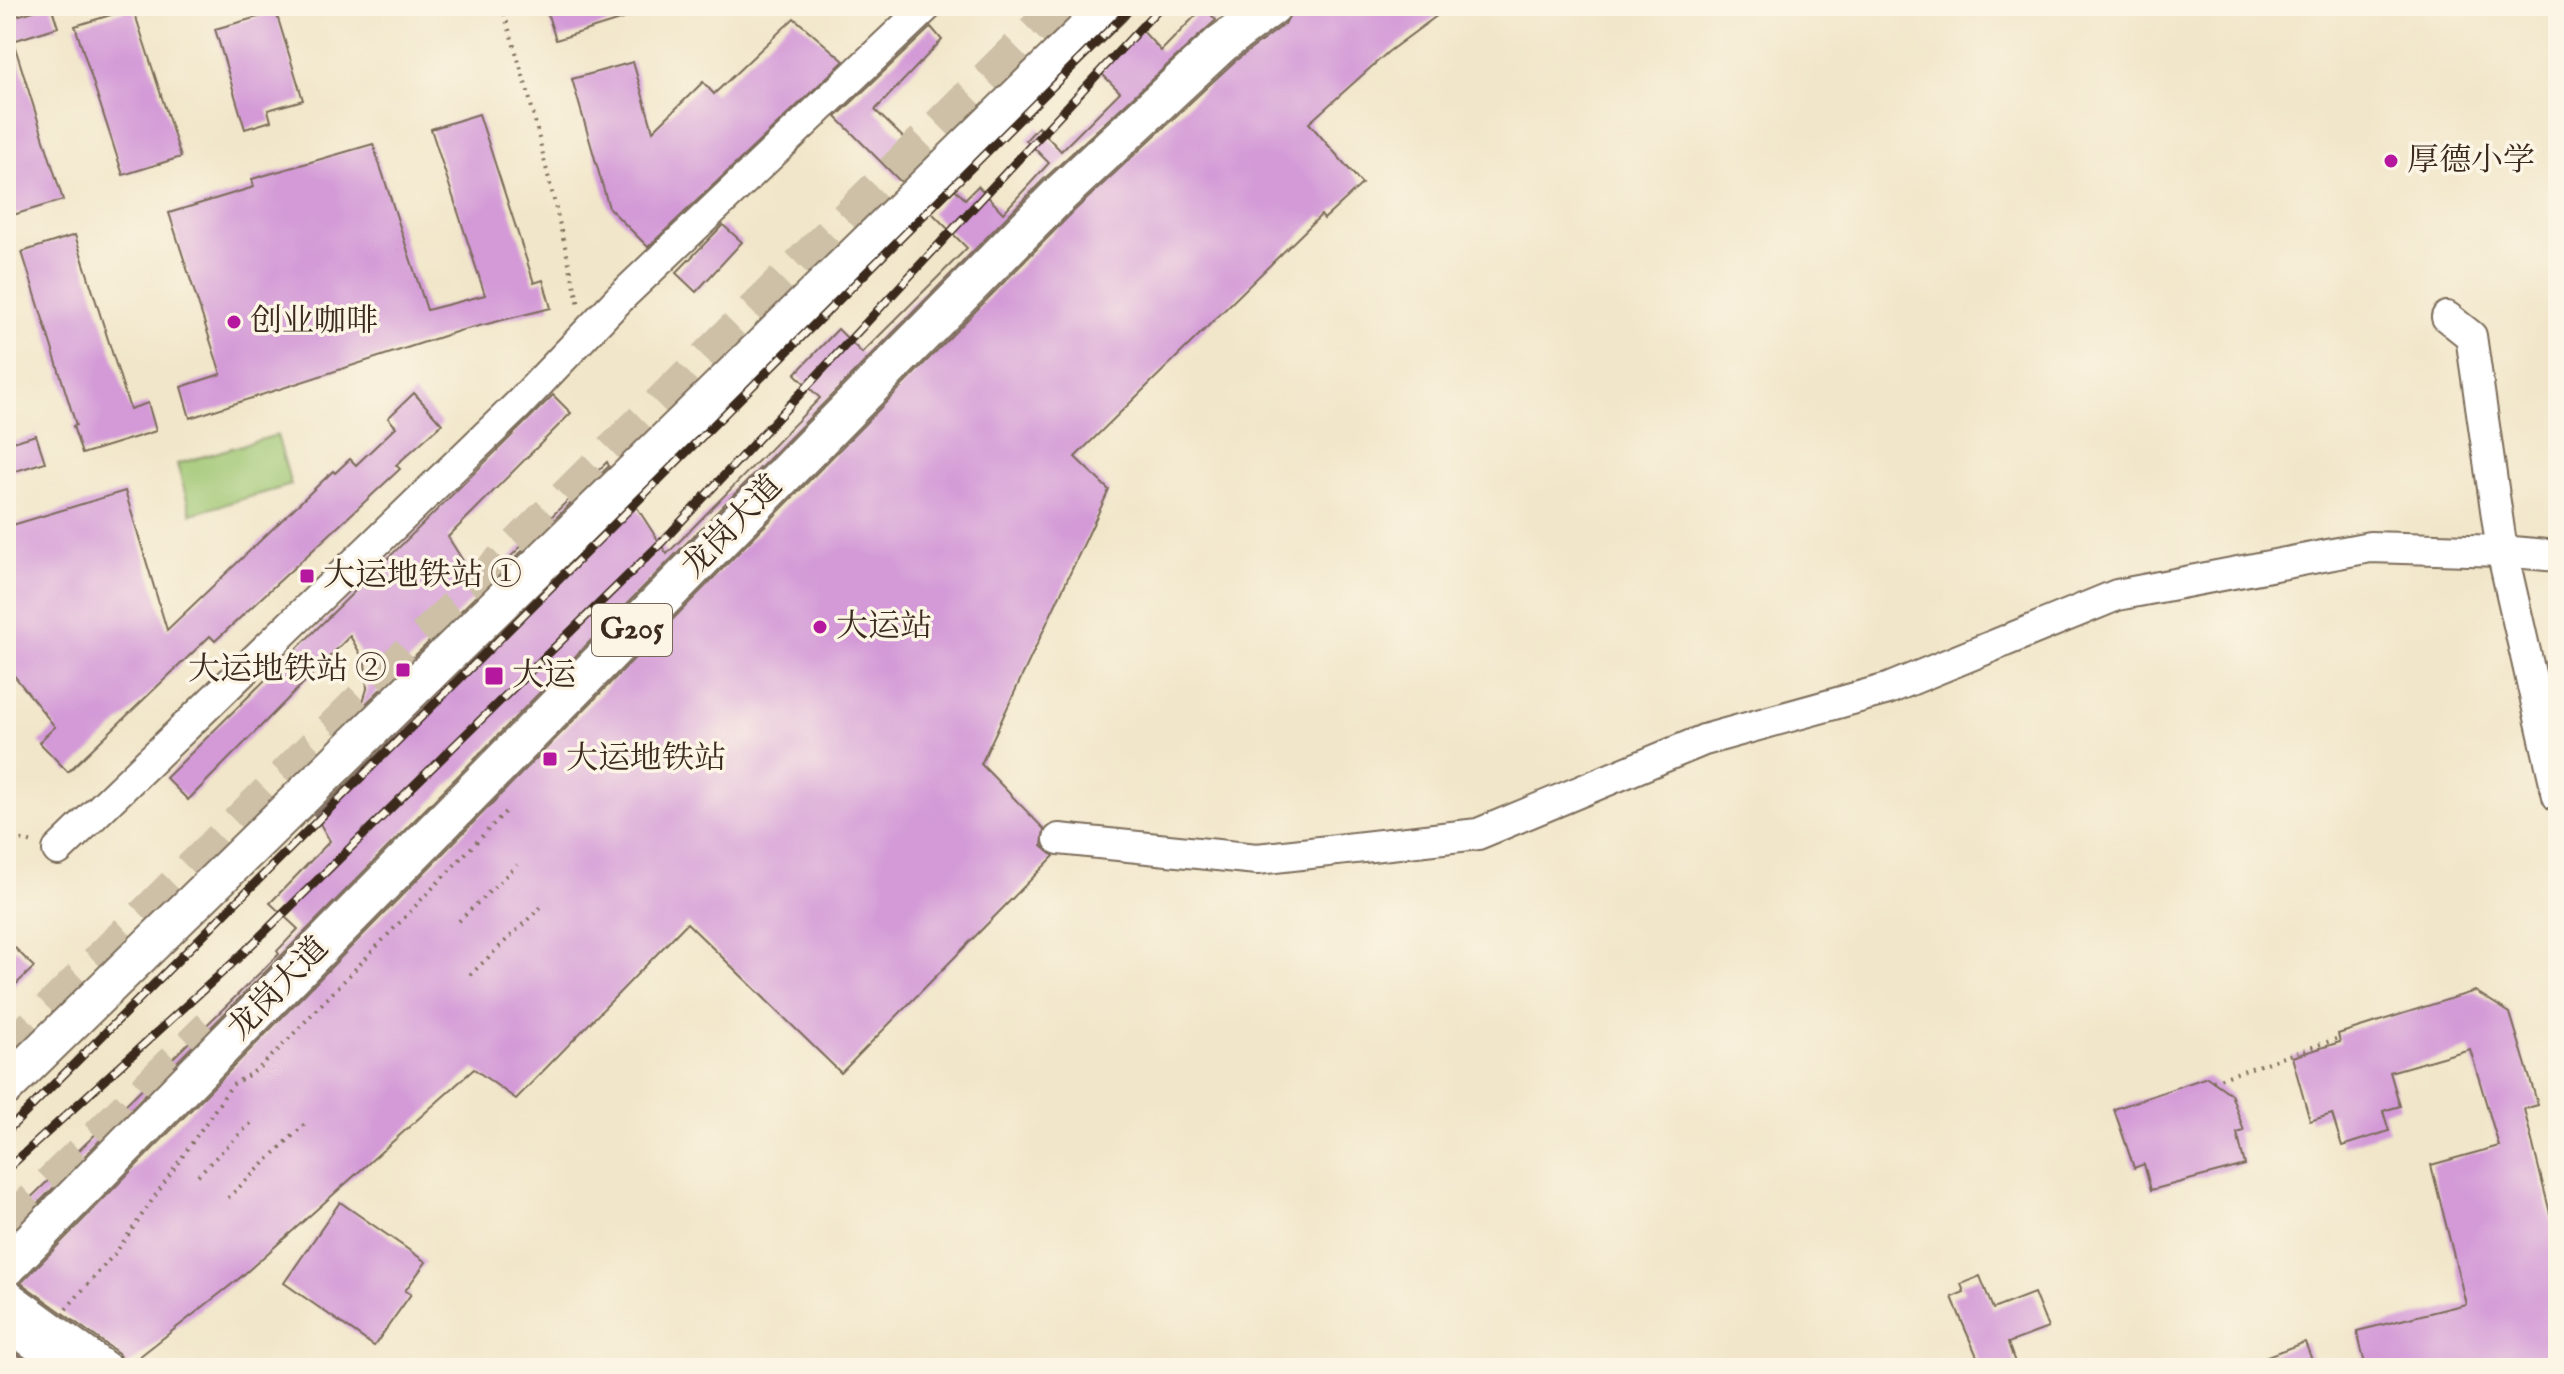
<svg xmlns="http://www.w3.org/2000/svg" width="2564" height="1374" viewBox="0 0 2564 1374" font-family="'IM FELL English','Noto Serif SC',serif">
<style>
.green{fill:#9ec672;stroke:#6c7848;stroke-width:2}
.building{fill:#d39ad7}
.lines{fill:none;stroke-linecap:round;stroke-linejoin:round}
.highway-tunnel{stroke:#cdc0a7;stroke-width:44;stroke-dasharray:44 22;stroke-linecap:butt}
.minor-casing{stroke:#7b6c5a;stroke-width:34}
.major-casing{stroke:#7b6c5a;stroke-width:42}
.path{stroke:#7b6c5a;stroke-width:4;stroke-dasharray:2 6;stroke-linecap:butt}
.minor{stroke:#fff;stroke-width:30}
.major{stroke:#fff;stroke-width:38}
.rail-casing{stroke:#3b2a1e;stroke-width:9}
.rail{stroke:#fcf5e5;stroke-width:6;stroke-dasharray:18;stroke-linecap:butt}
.poi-dot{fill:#b5179e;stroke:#fcf5e5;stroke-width:3}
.labels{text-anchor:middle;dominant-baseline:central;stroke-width:7;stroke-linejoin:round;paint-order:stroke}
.shield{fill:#fcf5e5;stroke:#75675a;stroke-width:2}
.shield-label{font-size:30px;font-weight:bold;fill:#3b2a1e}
.poi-label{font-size:32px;fill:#3b2a1e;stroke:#fcf5e5;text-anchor:start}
.street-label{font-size:32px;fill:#3b2a1e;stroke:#fcf5e5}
</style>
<rect width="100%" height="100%" fill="#fcf5e5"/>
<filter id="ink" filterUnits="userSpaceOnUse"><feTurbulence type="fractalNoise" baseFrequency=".0125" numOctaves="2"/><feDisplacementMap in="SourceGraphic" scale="16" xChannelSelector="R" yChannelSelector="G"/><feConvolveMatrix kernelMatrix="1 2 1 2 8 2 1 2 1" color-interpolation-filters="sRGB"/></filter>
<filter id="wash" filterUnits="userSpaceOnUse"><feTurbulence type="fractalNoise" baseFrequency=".006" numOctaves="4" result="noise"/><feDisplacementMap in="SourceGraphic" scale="32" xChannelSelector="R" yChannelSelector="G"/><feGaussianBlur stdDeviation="1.8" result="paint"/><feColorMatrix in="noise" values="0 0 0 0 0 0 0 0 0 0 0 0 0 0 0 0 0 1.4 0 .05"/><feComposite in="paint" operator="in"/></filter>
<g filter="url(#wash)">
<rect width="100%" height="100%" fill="#f1e6c9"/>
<path class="green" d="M277,435L291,485L191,514L177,464Z"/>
<g id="blocks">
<g class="building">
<path d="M51,6L58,27L13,41L63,200L13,215L6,193V19Z"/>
<path d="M545,6H650L651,10L556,40Z"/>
<path d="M1294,6H1450L1388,52L1309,123L1362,184L1324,219L1321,215L1075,457L1109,490L981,764L1044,829L1042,846L1054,856L841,1073L687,923L516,1099L474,1069L241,1277L125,1368L118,1353L21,1283L1074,211L1235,61L1285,24Z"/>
<path d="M1204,7L1216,20L1043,180L6,1236V1222L279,954L277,951L298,929L270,903L330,841L315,815L634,503L667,554L820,398L795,374L838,329L862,353L967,248L931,212L955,189L965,199L978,186L1003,213L1049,163L1026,140L1038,127L1061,151L1120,92L1100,72L1141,29L1161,51Z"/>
<path d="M133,8L181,157L123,175L75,26Z"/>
<path d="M276,12L303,100L268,110L271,121L245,129L215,29Z"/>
<path d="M794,18L844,61L648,247L609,208L572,79L633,62L653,131L703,82L714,94Z"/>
<path d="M931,27L942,40L875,110L924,158L900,181L836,117Z"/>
<path d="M479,114L534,283L543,280L551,308L459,331L190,418L181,387L221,374L169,213L254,187L252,179L373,144L427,310L485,295L431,129Z"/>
<path d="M723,225L742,242L696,292L676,273Z"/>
<path d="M75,235L130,409L148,403L156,431L82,454L73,426L76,425L22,252Z"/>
<path d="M414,393L442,424L396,465L400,469L215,641L210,636L68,772L39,742L55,727L9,669L6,661V527L125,491L167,630L333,471L335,473L350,459L356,465L396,427L388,418Z"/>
<path d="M553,395L571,413L448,537L472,575L495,572L607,462L609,466L340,729L361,708L367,689L365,662L350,636L188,800L166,778Z"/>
<path d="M36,435L45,462L6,474V444Z"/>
<path d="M15,948L34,967L6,994V956Z"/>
<path d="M2475,991L2510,1013L2538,1105L2524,1109L2558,1245V1368H2366L2357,1331L2466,1304L2431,1165L2499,1146L2470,1049L2390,1072L2400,1106L2383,1111L2389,1131L2342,1146L2332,1114L2310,1121L2292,1057L2340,1042L2338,1034Z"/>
<path d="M2207,1077L2231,1094L2244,1131L2237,1133L2245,1165L2151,1190L2144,1164L2134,1168L2114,1109Z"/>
<path d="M340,1202L426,1262L405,1291L411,1294L374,1346L284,1283Z"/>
<path d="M1980,1276L1993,1309L2034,1293L2048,1328L2008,1343L2017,1368H1982L1963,1324L1952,1297L1964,1292L1961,1284Z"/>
<path d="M2305,1342L2315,1368H2240V1366Z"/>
<path d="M6,1346L36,1368H6Z"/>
</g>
</g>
</g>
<g filter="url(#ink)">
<use href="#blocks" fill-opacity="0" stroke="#7b6c5a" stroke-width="2"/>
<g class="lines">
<g class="highway-tunnel">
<path d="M6,1059L1066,6"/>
<path d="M6,1233L213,1030"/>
</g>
<g class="minor-casing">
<g id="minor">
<path d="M2447,317L2471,336L2502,551L2558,796"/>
<path d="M1059,839L1257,859L1478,834L1704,740L1888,689L2117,595L2370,547L2502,551L2558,556"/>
<path d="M58,850L518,405L621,297L927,6"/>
<path d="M6,1294L107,1368"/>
<path d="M6,1324L67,1368"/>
</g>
</g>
<g class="major-casing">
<g id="major">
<path d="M6,1086L1111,6"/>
<path d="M6,1267L1059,195L1221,44L1272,6"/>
</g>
</g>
<g class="path">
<path d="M502,6L528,92L579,305"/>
<path d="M6,835L33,843"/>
<path d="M459,921L517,865"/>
<path d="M470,975L542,906"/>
<path d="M2213,1081L2339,1038"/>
<path d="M198,1175L251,1123"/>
<path d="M228,1198L308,1121"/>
<path d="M66,1309L117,1251L232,1085L258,1069L278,1050L507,810"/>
</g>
<use href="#minor" class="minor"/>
<use href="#major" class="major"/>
<g class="rail-casing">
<g id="rail">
<path d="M6,1132L1133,6"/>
<path d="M6,1170L237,959L664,540L1161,6"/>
</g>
</g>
<use href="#rail" class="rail"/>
</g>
</g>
<g class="poi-dot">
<circle cx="2391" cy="161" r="8"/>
<circle cx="234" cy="322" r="8"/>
<rect x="299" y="568" width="16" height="16" rx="4"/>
<circle cx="820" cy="627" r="8"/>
<rect x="395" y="662" width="16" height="16" rx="4"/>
<rect x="484" y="666" width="20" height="20" rx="4"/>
<rect x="542" y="751" width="16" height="16" rx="4"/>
</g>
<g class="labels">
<rect class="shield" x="592" y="604" width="80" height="52" rx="6"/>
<g class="shield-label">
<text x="632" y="630">G205</text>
</g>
<g class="poi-label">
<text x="2407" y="161">厚德小学</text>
<text x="250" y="322">创业咖啡</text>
<text x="323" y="576">大运地铁站 ①</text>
<text x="836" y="627">大运站</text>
<text x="387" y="670" text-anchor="end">大运地铁站 ②</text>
<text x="512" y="676">大运</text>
<text x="566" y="759">大运地铁站</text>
</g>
<g class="street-label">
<text transform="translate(733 527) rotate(-46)">龙岗大道</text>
<text transform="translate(279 989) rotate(-46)">龙岗大道</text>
</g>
</g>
<rect width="2564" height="1374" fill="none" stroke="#fcf5e5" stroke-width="32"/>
</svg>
